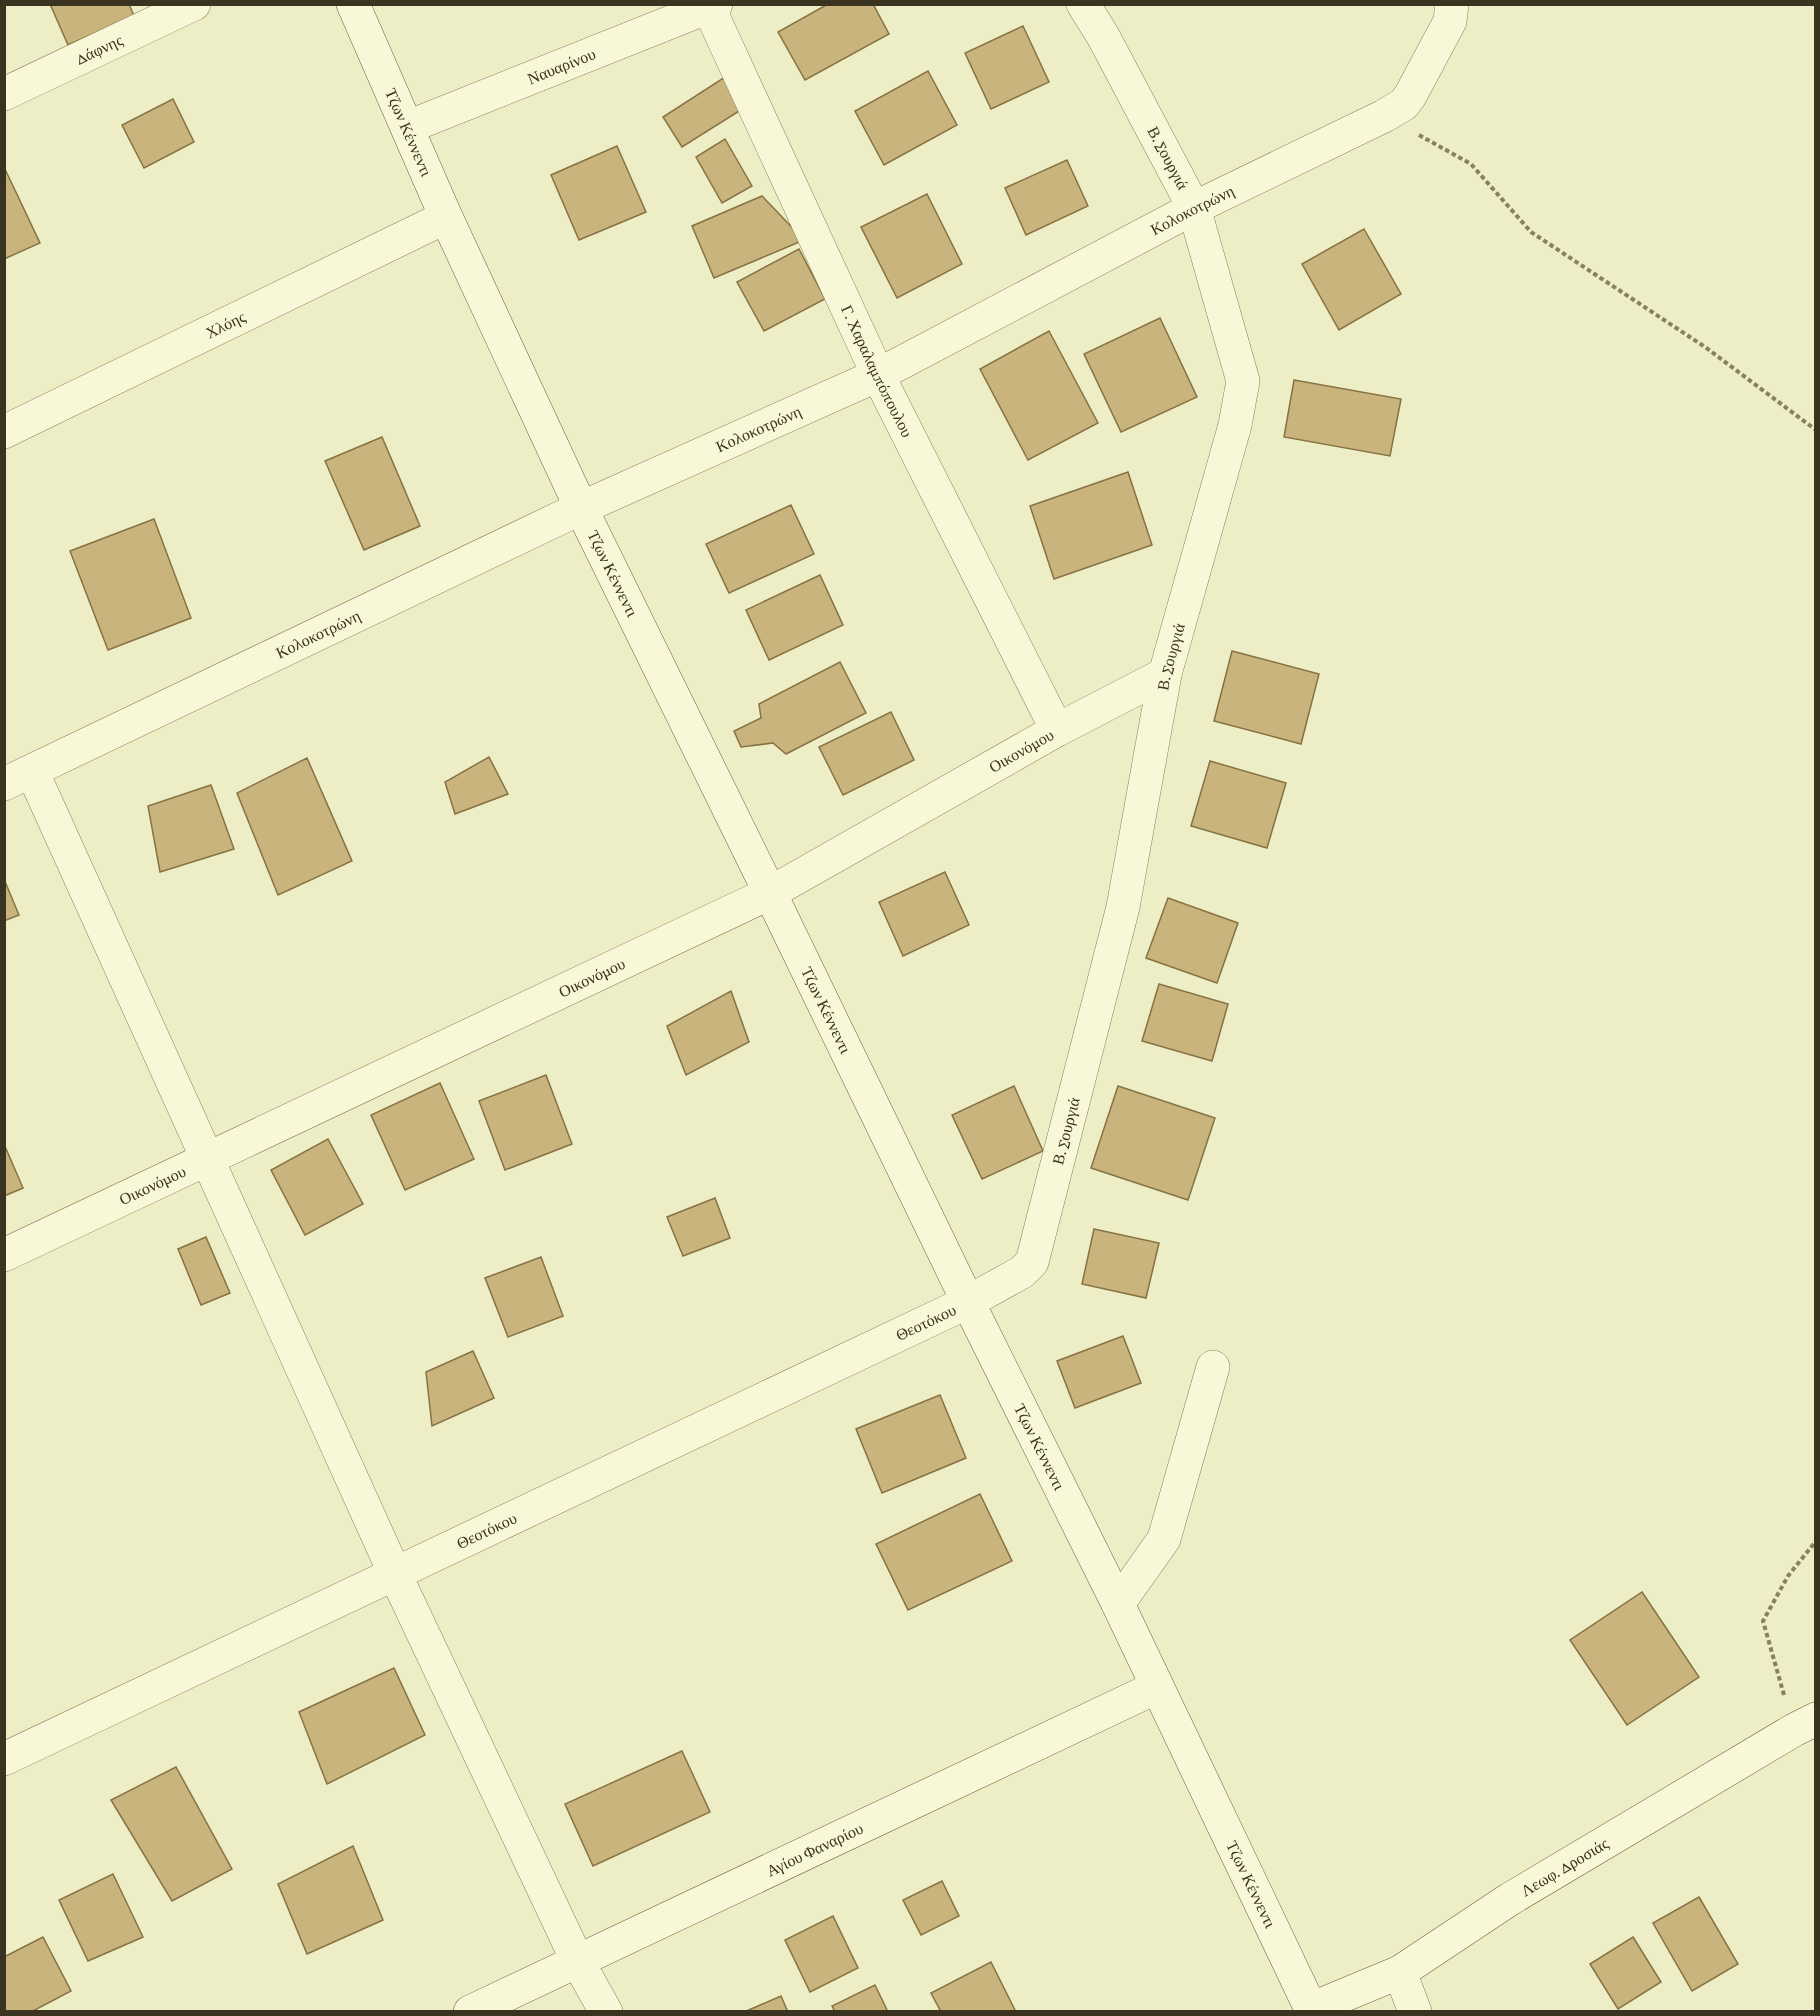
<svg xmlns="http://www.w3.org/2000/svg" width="1820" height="2016" viewBox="0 0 1820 2016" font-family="'Crimson Pro',serif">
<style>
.building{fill:#cab47d;stroke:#867242;stroke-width:1.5}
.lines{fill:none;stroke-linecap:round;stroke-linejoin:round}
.street-casing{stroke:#88815c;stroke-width:34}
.secondary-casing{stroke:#6a613f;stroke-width:34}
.path{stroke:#88815c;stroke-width:4;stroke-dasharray:4.5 3;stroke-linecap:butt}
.street{stroke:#f8f8d9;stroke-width:33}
.secondary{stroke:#f8f8d9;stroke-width:33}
.labels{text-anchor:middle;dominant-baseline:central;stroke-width:4.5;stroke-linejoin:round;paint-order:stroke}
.street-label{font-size:16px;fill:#39331f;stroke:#f4f5d5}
</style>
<rect width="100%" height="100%" fill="#ededc6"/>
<g class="building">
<path d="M50,4H129L134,16L68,45Z"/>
<path d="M828,4H873L889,34L805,80L778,32Z"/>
<path d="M1023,26L1049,82L991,109L965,53Z"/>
<path d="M928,71L957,125L884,165L855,111Z"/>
<path d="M725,77L744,108L682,147L663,117Z"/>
<path d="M173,99L194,142L144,168L122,125Z"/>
<path d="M725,139L752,186L722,203L696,157Z"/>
<path d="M617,146L646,212L579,240L551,175Z"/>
<path d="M1067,160L1088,206L1026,235L1005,188Z"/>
<path d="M4,167L40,243L4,259Z"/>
<path d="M927,194L962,264L897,298L861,227Z"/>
<path d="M762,196L804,240L714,278L692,226Z"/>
<path d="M1364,229L1401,294L1339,330L1302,264Z"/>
<path d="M799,249L825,299L764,331L737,282Z"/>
<path d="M1160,318L1197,397L1121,432L1084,354Z"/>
<path d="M1049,331L1098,423L1028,460L980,369Z"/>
<path d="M1294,380L1401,399L1390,456L1284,437Z"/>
<path d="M382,437L420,526L364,550L325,461Z"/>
<path d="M1128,472L1152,545L1054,579L1030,506Z"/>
<path d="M791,505L814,554L729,593L706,544Z"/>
<path d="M154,519L191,618L108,650L70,551Z"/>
<path d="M820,575L843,625L769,660L746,610Z"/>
<path d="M1232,651L1319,674L1301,744L1214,721Z"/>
<path d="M840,662L866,713L786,754L773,743L741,747L734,731L761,718L759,704Z"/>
<path d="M891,712L914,760L843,795L819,747Z"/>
<path d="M489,757L508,794L455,814L445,782Z"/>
<path d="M307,758L352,861L278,895L237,793Z"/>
<path d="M1210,761L1286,783L1267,848L1191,826Z"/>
<path d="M211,785L234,849L160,872L148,806Z"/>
<path d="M945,872L969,925L903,956L879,902Z"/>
<path d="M4,879L19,915L4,921Z"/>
<path d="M1168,898L1238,923L1217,983L1146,958Z"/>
<path d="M1159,984L1228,1004L1212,1061L1142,1041Z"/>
<path d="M731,991L749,1042L686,1075L667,1026Z"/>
<path d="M546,1075L572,1144L505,1170L479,1101Z"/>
<path d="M440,1083L474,1159L405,1190L371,1115Z"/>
<path d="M1014,1086L1043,1151L982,1179L952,1115Z"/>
<path d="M1118,1086L1215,1118L1188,1200L1091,1168Z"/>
<path d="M328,1139L363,1204L305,1235L271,1170Z"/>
<path d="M4,1144L23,1188L4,1196Z"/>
<path d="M715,1198L730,1238L683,1256L667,1217Z"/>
<path d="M1094,1229L1159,1243L1146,1298L1082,1284Z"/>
<path d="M206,1237L230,1293L201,1305L178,1249Z"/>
<path d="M541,1257L563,1316L508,1337L485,1278Z"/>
<path d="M1123,1336L1141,1383L1075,1408L1057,1361Z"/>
<path d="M473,1351L494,1398L432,1426L426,1372Z"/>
<path d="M940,1395L966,1458L882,1493L856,1429Z"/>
<path d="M980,1494L1012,1561L908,1610L876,1544Z"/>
<path d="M1642,1592L1699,1677L1627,1725L1570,1640Z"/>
<path d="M394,1668L425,1735L327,1784L299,1712Z"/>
<path d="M682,1751L710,1812L593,1866L565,1804Z"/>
<path d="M176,1767L232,1869L172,1901L111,1800Z"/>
<path d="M353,1846L383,1920L307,1954L278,1884Z"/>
<path d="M113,1874L143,1937L88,1961L59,1900Z"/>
<path d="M942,1881L959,1916L921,1935L903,1900Z"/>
<path d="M1699,1897L1738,1964L1692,1991L1653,1923Z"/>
<path d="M833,1916L858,1968L810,1992L785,1940Z"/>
<path d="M43,1937L71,1991L31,2012H4V1957Z"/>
<path d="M1633,1937L1661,1982L1618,2009L1590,1964Z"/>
<path d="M991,1962L1016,2012H941L931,1993Z"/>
<path d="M875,1985L888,2012H835L832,2006Z"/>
<path d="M781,1996L788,2012H744Z"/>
</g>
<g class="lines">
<g class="street-casing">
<g id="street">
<path id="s1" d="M709,8L878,375L1057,730"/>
<path id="s2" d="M4,94L194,4"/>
<path id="s3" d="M408,127L716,4"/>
<path id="s4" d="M4,432L446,217"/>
<path d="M32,771L395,1574L577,1960L606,2012"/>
<path id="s5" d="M4,784L581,508L878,375L1194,208L1384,116L1404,104L1410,96L1450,21L1452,4"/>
<path id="s6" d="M4,1255L770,893L1057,730L1165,674"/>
<path d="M1118,1604L1164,1539L1213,1367"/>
<path id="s7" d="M4,1759L968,1302L1022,1272L1032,1262L1123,907L1165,674L1235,425L1243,381L1194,208L1103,36L1083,4"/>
<path d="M1400,1972L1415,2012"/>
</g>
</g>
<g class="secondary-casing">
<g id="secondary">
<path id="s8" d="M353,4L446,217L581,508L770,893L968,1302L1118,1604L1311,2009L1400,1972L1510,1899L1794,1730L1816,1719"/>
<path id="s9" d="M470,2012L1157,1687"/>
</g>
</g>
<g class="path">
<path d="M1419,135L1471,164L1531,232L1705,347L1816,430"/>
<path d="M1784,1695L1763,1621L1788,1576L1816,1541"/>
</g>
<use href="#street" class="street"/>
<use href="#secondary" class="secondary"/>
</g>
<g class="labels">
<g class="street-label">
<text stroke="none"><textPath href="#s2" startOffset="105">Δάφνης</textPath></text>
<text stroke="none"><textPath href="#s3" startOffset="165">Ναυαρίνου</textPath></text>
<text stroke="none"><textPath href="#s8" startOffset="140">Τζων Κέννεντι</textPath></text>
<text transform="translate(1168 158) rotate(62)">Β. Σουργιά</text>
<text stroke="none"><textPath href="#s5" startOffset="1320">Κολοκοτρώνη</textPath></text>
<text stroke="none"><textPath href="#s4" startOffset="246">Χλόης</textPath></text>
<text stroke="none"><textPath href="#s1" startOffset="400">Γ. Χαραλαμπόπουλου</textPath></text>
<text stroke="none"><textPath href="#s5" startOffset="834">Κολοκοτρώνη</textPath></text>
<text stroke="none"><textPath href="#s8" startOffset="626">Τζων Κέννεντι</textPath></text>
<text stroke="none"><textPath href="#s5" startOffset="348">Κολοκοτρώνη</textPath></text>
<text stroke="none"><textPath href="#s7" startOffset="1764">Β. Σουργιά</textPath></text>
<text stroke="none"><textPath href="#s6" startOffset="1136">Οικονόμου</textPath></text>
<text stroke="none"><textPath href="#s6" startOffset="650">Οικονόμου</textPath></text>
<text stroke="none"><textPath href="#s8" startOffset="1112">Τζων Κέννεντι</textPath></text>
<text stroke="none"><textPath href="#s7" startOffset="1278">Β. Σουργιά</textPath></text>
<text stroke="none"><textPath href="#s6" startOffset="164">Οικονόμου</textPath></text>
<text stroke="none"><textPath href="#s7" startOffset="1020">Θεοτόκου</textPath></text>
<text stroke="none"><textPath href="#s8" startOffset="1598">Τζων Κέννεντι</textPath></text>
<text stroke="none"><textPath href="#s7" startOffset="534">Θεοτόκου</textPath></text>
<text stroke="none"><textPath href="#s9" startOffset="381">Αγίου Φαναρίου</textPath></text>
<text stroke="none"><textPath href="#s8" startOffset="2514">Λεωφ. Δροσιάς</textPath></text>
<text stroke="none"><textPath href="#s8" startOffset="2084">Τζων Κέννεντι</textPath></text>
</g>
</g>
<rect width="1820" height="2016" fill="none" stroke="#39331f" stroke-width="12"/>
</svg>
